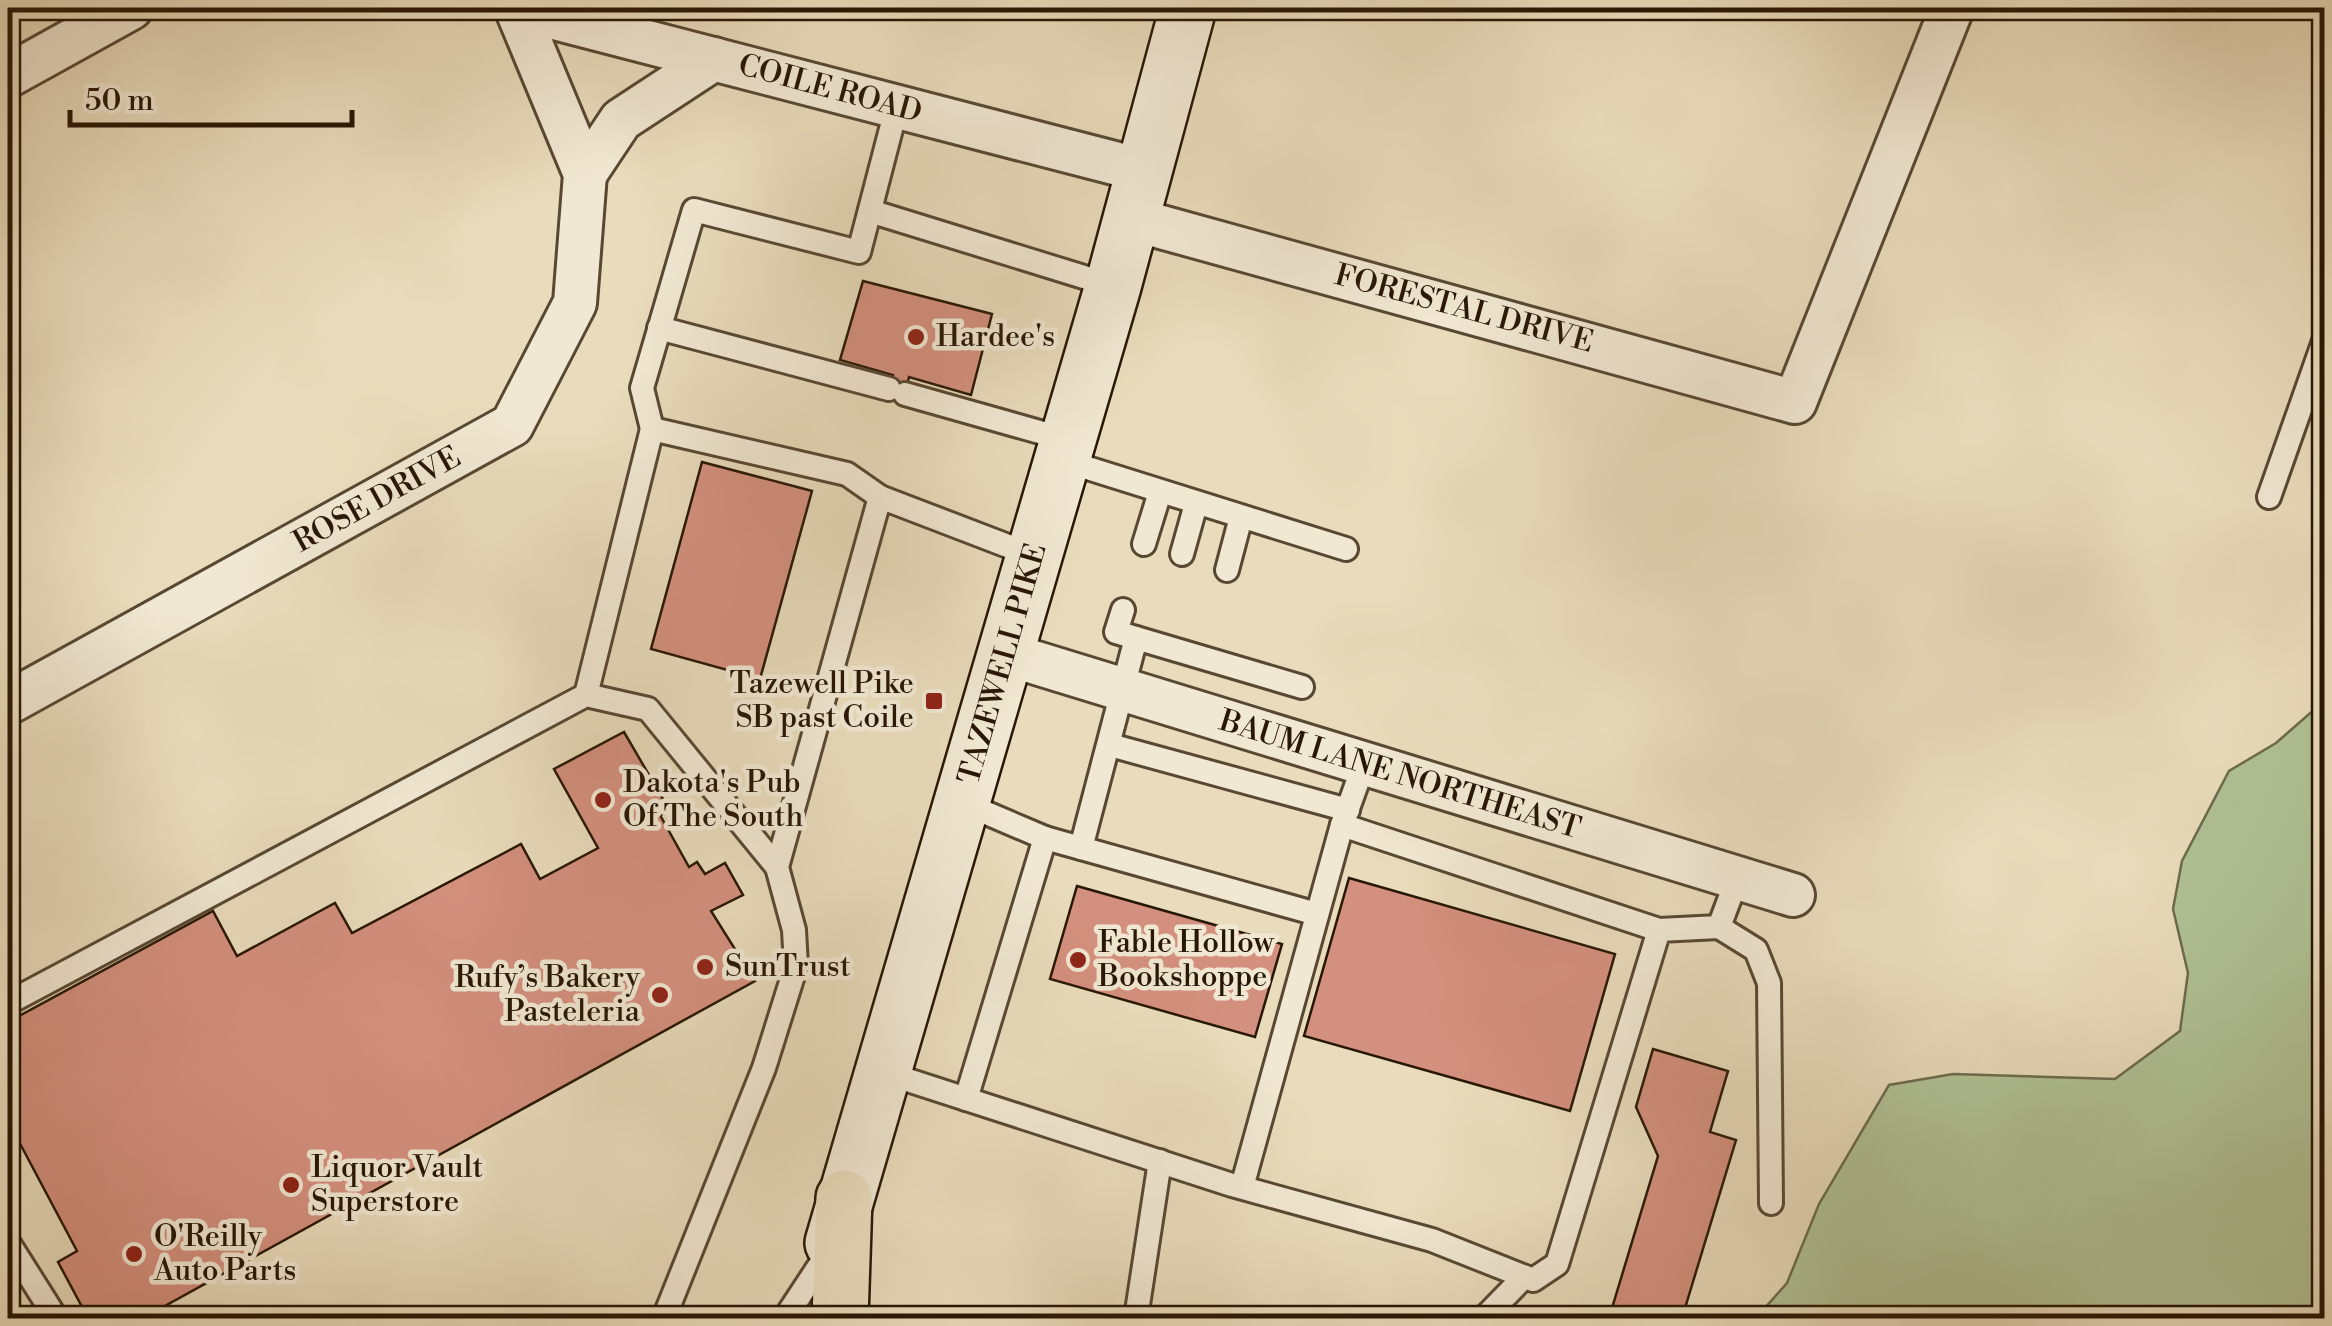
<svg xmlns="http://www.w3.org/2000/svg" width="2332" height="1326" viewBox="0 0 2332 1326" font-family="'Libre Bodoni',serif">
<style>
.green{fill:#b0c296;stroke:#6c6c4d;stroke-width:2.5}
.building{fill:#d4907e;stroke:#281704;stroke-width:2.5}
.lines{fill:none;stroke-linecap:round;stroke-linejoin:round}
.service-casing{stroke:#584832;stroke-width:28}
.minor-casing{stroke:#584832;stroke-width:48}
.secondary-casing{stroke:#281704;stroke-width:60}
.primary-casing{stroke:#281704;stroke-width:60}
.service{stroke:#f1e8d3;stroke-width:22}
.minor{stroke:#f1e8d3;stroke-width:42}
.secondary{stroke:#f1e8d3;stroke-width:55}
.primary{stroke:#e9dcbc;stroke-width:55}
.poi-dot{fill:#8f2418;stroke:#f1e8d3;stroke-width:4}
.labels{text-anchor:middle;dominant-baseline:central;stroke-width:9;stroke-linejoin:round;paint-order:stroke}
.street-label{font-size:30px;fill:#281704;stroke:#f1e8d3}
.poi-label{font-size:30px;fill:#281704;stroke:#f1e8d3;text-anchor:start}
</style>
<rect width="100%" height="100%" fill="#e9dcbc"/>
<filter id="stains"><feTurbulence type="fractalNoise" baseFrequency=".002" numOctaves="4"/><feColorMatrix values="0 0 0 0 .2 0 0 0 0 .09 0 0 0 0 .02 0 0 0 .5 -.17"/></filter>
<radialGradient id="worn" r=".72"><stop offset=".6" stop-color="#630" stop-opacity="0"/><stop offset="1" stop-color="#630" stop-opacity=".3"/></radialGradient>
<path class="green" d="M2324,701V1318H1756L1787,1283L1819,1204L1889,1085L1953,1074L2115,1079L2180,1031L2188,973L2173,909L2182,861L2229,771L2276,743Z"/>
<g class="building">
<path d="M863,281L992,314L971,395L909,377L903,401L887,398L893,375L840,360Z"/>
<path d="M702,462L812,491L760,679L651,649Z"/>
<path d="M624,732L670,811L660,815L689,867L697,862L705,874L725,863L743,895L711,911L755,981L143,1318H88L58,1262L77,1251L8,1121V1022L213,911L237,956L335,903L352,933L521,844L540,879L598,848L554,769Z"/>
<path d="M1349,878L1615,954L1570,1111L1304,1036Z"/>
<path d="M1077,886L1282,944L1255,1037L1050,979Z"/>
<path d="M1653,1049L1728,1071L1710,1132L1736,1140L1682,1318H1609L1658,1156L1636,1107Z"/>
</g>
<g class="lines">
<g class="service-casing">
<g id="service">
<path d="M870,211L1113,286"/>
<path d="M659,328L889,389"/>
<path d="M905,394L1068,440"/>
<path d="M652,429L642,388L694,210L859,252L897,106"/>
<path d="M1062,460L1346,549"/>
<path d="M2269,497L2324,341"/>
<path d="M1144,544L1160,492"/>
<path d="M1182,554L1196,504"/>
<path d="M1227,570L1241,517"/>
<path d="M1136,638L1302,687"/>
<path d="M586,695L652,429L847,474L880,497"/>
<path d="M1110,745L1348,810"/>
<path d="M963,803L1045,838L1317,914"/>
<path d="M1342,825L1659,930"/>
<path d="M1081,848L1136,638L1116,632L1123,610"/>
<path d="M1719,927L1756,950L1769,983L1771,1203"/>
<path d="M8,1003L586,695L648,709L777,867"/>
<path d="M883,1072L1232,1185L1432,1240L1533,1280L1557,1264L1659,930L1719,927L1737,879"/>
<path d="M966,1099L1045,838"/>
<path d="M1242,1187L1342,825L1364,764"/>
<path d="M8,1242L56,1318"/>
<path d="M664,1318L764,1068L796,966L794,930L777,867L880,497L1034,556"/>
<path d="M785,1318L831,1248"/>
<path d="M1136,1318L1160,1161"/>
<path d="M1484,1318L1524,1277"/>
</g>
</g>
<g class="minor-casing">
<g id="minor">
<path d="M516,8L1145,171"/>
<path d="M8,76L131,8"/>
<path d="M585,174L621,120L714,59"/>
<path d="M1132,219L1795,402L1952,8"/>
<path d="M1007,654L1793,895"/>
<path d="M8,703L512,425L575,303L585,174L517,10"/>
</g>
</g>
<g class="secondary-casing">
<path id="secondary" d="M833,1243L1113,286L1188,8"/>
</g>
<g class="primary-casing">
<path id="primary" d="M840,1318L844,1198"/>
</g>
<use href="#service" class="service"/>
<use href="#minor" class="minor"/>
<use href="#secondary" class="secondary"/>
<use href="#primary" class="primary"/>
</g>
<g class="poi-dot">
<circle cx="916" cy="337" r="10"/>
<rect x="924" y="691" width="20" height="20" rx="5"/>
<circle cx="603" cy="800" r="10"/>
<circle cx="1078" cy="960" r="10"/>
<circle cx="705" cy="967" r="10"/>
<circle cx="660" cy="995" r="10"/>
<circle cx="291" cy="1185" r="10"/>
<circle cx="134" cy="1254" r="10"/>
</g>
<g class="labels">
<g class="street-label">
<text transform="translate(830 89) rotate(15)">COILE ROAD</text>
<text transform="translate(1464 309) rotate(15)">FORESTAL DRIVE</text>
<text transform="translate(377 500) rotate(-29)">ROSE DRIVE</text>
<text transform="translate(1003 664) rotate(-74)">TAZEWELL PIKE</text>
<text transform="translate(1400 775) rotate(17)">BAUM LANE NORTHEAST</text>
</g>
<g class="poi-label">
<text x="936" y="337">Hardee's</text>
<text x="914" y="684" text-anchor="end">Tazewell Pike<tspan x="914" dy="34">SB past Coile</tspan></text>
<text x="623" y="783">Dakota's Pub<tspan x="623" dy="34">Of The South</tspan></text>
<text x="1098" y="943">Fable Hollow<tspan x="1098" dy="34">Bookshoppe</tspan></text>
<text x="725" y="967">SunTrust</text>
<text x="640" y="978" text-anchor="end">Rufy’s Bakery<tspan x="640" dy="34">Pasteleria</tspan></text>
<text x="311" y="1168">Liquor Vault<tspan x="311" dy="34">Superstore</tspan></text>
<text x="154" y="1237">O'Reilly<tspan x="154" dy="34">Auto Parts</tspan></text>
</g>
</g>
<rect width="2332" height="1326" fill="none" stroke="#e9dcbc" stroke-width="40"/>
<rect x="10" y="10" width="2312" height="1306" fill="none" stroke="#281704" stroke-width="5"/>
<rect x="20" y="20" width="2292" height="1286" fill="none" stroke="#281704" stroke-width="2.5"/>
<path d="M70 110v15h282v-15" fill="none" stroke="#281704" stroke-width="5"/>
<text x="85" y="110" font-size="30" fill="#281704" stroke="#f1e8d3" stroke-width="8" paint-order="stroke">50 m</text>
<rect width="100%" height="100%" filter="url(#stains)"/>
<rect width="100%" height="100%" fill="url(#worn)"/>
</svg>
